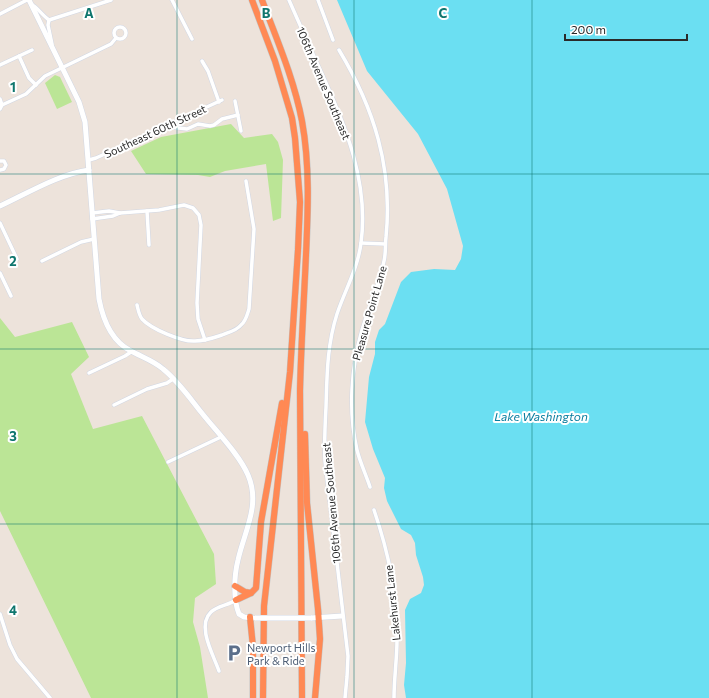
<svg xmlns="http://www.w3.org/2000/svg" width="709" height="698" viewBox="0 0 709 698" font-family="Commissioner,sans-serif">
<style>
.green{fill:#bbe596}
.water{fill:#6bdff2}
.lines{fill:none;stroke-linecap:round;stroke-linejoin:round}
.street-casing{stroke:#d1d7e3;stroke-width:4.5}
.secondary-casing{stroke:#d1d7e3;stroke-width:6}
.highway-casing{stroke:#c3c3c3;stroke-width:7}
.street{stroke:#fff;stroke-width:3.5}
.secondary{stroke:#fff;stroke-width:5}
.highway{stroke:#ff8954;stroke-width:6}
.secondary-bridge-casing{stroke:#d1d7e3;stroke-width:6;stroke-linecap:butt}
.secondary-bridge{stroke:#fff;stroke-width:5}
.grid{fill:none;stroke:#0f766e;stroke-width:1;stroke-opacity:0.55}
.labels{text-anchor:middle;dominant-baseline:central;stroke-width:4;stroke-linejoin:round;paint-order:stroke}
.street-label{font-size:11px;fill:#2a2a2a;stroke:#fff}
.service-label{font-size:11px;fill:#4e5e75;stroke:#fff;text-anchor:start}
.water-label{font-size:12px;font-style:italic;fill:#097e9f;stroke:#fff}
.grid-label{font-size:13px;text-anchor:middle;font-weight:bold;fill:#0f766e;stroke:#fff;stroke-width:4;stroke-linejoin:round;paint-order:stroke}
</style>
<rect width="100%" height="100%" fill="#ede3db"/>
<g class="green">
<path d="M55,75L60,77L72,102L57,109L45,83Z"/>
<path d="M231,124L244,138L272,134L278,142L283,160L281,218L273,221L266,164L225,171L210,177L198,175L146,174L131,151L161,137Z"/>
<path d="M0,318L15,337L72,322L89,357L71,374L93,429L142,416L214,554L216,584L195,598L193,622L200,647L208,698H91L0,511Z"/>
</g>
<path class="water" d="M337,0H709V698H406L404,685L406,663L405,610L410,599L421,593L424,585L423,577L416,555L415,543L411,535L401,529L387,501L384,488L385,478L373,449L365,422L369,377L375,354V342L379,330L385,324L401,282L411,272L434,269L455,270L461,259L463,246L447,189L418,134L367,71Z"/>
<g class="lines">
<g class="street-casing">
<g id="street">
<path d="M172,0L192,39"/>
<path d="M289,0C300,25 311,50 322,74C346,127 369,183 361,243C358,268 345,290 337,314C327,345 327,375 326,407C325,425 324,443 325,461L348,656L347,677L345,698"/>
<path d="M318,0L333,40"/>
<path d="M31,4C38,8 42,15 49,20"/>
<path d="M0,14L27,0"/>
<path d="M49,20L111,0"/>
<path d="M49,20L48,25L52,44"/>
<circle cx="120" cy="33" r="6"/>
<path d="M339,50C374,108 393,168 386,237C385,245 386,253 384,261C379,284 369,307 362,330C351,368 348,411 357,450C360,462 366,475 370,487"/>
<path d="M19,56L29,78L36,85"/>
<path d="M202,61L208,71L219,102"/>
<path d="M0,65L32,50"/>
<path d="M0,99L2,105L0,109"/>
<path d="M235,101L241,131"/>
<path d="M2,105L26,94L45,76L111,44L116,38"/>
<path d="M168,125L171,127L187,129L198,124L210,126L214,125L222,119L238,115"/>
<path d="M89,160L96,158L222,100"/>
<path d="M0,161H4L6,165L4,169L0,170"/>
<path d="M147,211L149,245"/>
<path d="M92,213L109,211L120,213"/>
<path d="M92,219L113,216L120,213L159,210L184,205L193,208L199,215L201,225L197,303L198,319L205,340"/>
<path d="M0,223L17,259"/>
<path d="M361,243L385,244"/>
<path d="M42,261L81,242L94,239"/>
<path d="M0,273L11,296"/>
<path d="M137,305C138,309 139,315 142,319C151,329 182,342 195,341C205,341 213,338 222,335C229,332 236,331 241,325C246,321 247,315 249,309L254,229L246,181"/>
<path d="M89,373L125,356L131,352"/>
<path d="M114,405L147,389L167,383L173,379"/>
<path d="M168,462L221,437"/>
<path d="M374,510C388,551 398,596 397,640C397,659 394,678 394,698"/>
<path d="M0,614L10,645L17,659L50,698"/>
<path d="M219,671C214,656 196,626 211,612C217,606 229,605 236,600"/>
</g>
</g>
<g class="secondary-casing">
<g id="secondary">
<path d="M29,0L79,102L85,122L99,299C103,320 111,341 131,351C142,357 154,361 163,369C178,381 189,397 201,412C215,430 239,454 248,475C261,505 244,532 238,560C234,576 233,599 239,614L244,617L253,618"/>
<path d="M0,206C28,193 59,174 89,170"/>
<path d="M311,618L342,616"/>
</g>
</g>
<g class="highway-casing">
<g id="highway">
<path d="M252,0L275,61L292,118L295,138L300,202L298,250L290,372L264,606L263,698"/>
<path d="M262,0C277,40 294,79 302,121C310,165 308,210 306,255C304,300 301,346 300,391L302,698"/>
<path d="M305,434L307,503L318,609L320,639L315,698"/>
<path d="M235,586L245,592L251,593"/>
<path d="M236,600L251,593L256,588L261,522L282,403"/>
<path d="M250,617L253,647V698"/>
</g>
</g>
<use href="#street" class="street"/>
<use href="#secondary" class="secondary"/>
<use href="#highway" class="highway"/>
<g class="secondary-bridge-casing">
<path id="secondary-bridge" d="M256,618H311"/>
</g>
<use href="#secondary-bridge" class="secondary-bridge"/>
</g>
<path class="grid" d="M177,0V698M354,0V698M532,0V698M0,174H709M0,349H709M0,524H709"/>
<defs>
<g id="parking-bare" transform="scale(1.38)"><path d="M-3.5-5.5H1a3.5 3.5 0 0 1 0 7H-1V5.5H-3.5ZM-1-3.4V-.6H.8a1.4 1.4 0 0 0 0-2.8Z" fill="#5c6f8a" stroke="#fff" stroke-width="2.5" paint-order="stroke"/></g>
</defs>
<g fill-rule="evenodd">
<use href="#parking-bare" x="234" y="653"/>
</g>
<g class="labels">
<g class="street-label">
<text transform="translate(324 83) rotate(67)">106th Avenue Southeast</text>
<text transform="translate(155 131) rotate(-25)">Southeast 60th Street</text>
<text transform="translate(369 313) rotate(-74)">Pleasure Point Lane</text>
<text transform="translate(331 503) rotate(-95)">106th Avenue Southeast</text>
<text transform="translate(392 603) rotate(-96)">Lakehurst Lane</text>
</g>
<g class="service-label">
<text x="247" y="647">Newport Hills<tspan x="247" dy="13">Park &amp; Ride</tspan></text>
</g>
<g class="water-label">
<text x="541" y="416">Lake Washington</text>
</g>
</g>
<g class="grid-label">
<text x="89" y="18">A</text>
<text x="266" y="18">B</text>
<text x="443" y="18">C</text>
<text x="13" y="92">1</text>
<text x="13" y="266">2</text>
<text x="13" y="441">3</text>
<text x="13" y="615">4</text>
</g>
<path d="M565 34v6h122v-6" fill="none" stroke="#2a2a2a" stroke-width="2"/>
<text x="571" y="34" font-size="12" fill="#2a2a2a" stroke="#ffffff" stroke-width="3" paint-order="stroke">200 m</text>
</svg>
